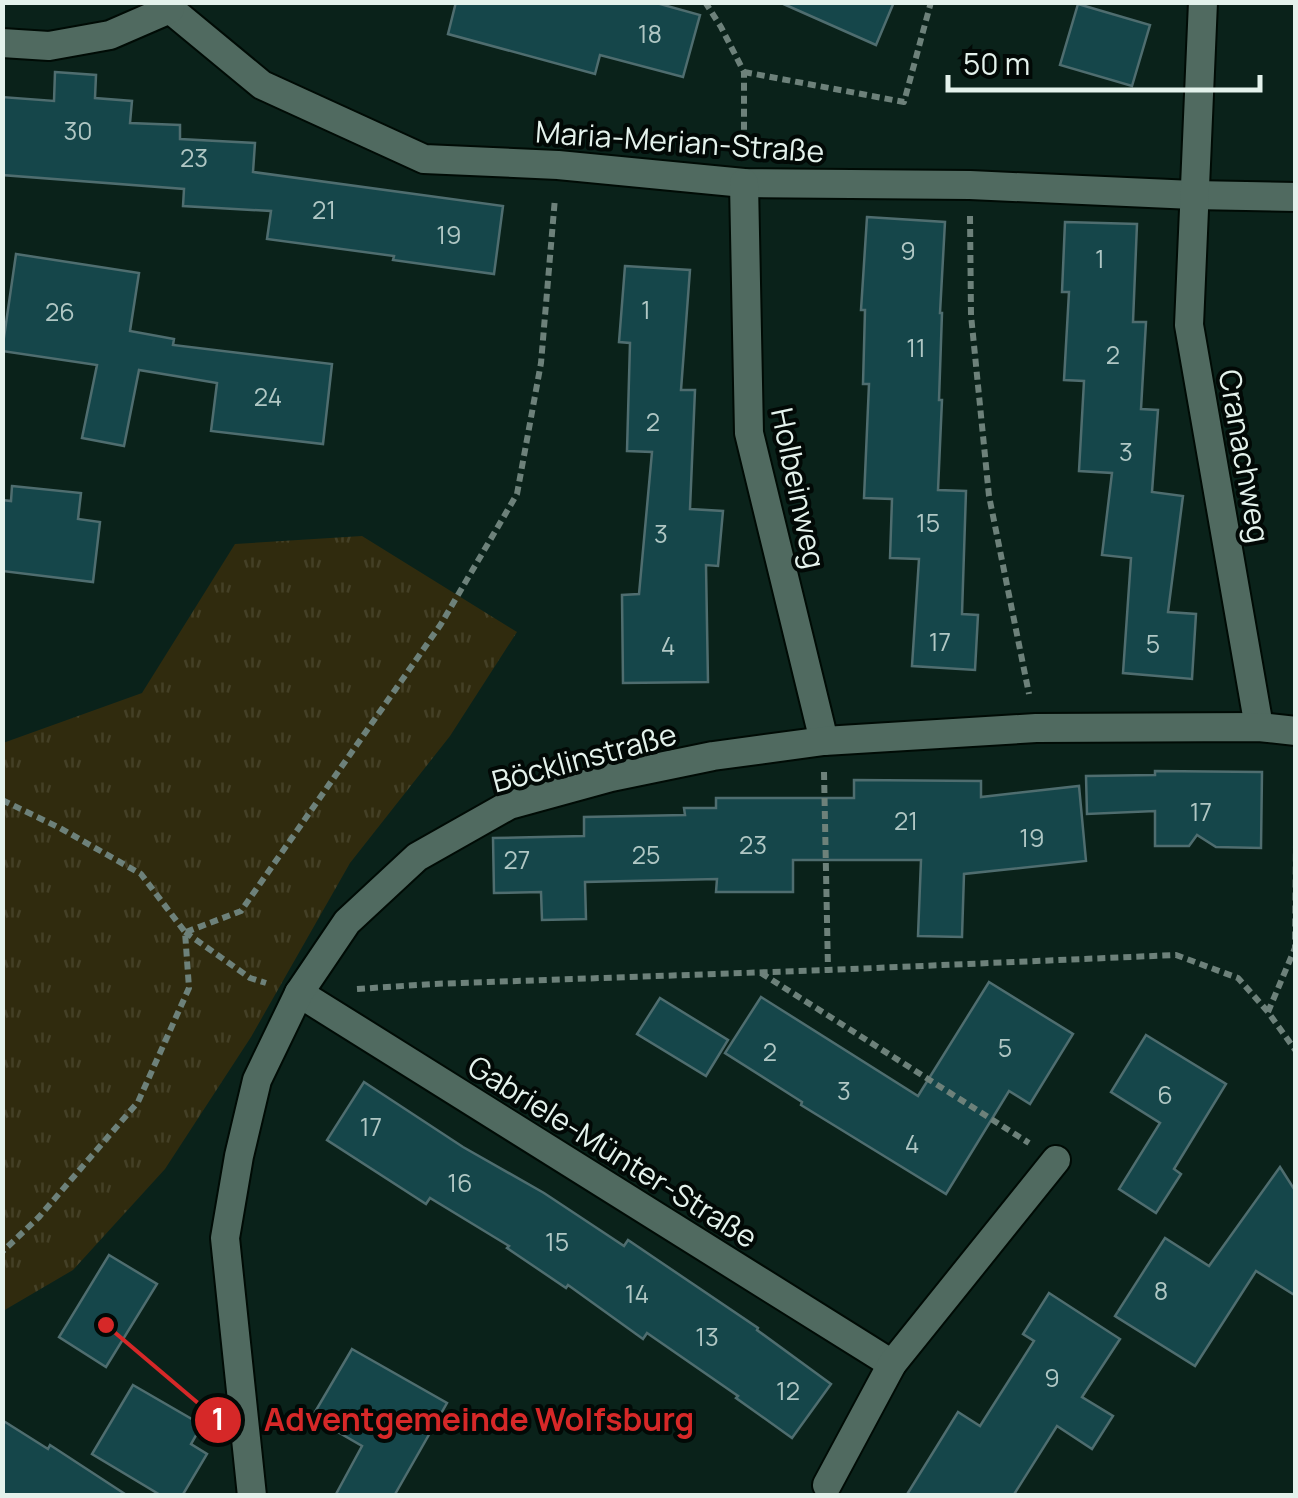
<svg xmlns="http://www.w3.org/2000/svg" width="1298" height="1498" viewBox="0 0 1298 1498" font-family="Manrope,sans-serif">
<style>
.park{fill:url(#park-tufts)}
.building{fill:#15464a;stroke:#4f6d6f;stroke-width:2.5}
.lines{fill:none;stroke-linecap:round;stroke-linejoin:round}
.minor-casing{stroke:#000b05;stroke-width:32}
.path{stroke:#6d817a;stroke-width:6;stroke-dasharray:8 5;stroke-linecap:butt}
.minor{stroke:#506a60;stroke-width:28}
.labels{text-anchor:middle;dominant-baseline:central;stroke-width:8;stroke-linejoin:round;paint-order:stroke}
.number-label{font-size:25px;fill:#b0c7c4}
.street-label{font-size:30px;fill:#e4f2ec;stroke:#020906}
.leader{fill:none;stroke:#d62828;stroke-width:4}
.callout-dot{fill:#d62828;stroke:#020906;stroke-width:4}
.mark-label{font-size:30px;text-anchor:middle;font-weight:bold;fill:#fff}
.callout-label{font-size:32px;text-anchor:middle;font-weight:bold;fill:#d62828;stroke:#020906;stroke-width:8;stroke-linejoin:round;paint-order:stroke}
</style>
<defs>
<pattern id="park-tufts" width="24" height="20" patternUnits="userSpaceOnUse" patternTransform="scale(2.5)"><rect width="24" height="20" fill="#302b0e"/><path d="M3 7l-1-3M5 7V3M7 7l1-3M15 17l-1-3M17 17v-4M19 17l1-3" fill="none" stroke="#444026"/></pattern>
</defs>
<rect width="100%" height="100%" fill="#0a221a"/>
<path class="park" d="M362,536L517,632L450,736L350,863L251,1037L165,1169L73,1270L3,1311V743L142,693L235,544Z"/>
<g class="building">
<path d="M456,2H653L700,15L683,77L600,55L595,74L448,34Z"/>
<path d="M779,2H894L876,45Z"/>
<path d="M1078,4L1150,25L1132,86L1060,65Z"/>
<path d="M55,72L96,75L95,98L132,101L130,123L180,125V139L255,143L253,172L503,206L494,274L393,260L394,256L267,239L271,211L183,206L184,189L2,175V97L54,101Z"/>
<path d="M867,217L945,222L940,313H942L939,400H942L938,490L966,491L962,614L978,615L975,670L912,666L919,559L890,558L892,499L864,498L869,384H863L865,310H861Z"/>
<path d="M1065,222L1137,224L1133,322H1146L1141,409L1158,410L1152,492L1183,496L1168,612L1196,614L1192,679L1123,673L1131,558L1102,555L1112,473L1079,471L1084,381L1064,380L1069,292H1062Z"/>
<path d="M16,254L139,273L130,331L174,339L173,345L332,364L323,444L211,431L217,383L139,370L124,446L82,438L97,365L2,351Z"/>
<path d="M625,266L690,270L681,390H695L690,509L723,511L718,566L706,565L708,682L623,683L622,595L639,594L652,452L627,451L630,343L619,342Z"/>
<path d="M12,486L81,493L78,519L100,522L93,582L2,571V500L11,501Z"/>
<path d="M1155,771L1262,772L1261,848L1216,847L1197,835L1189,846H1155V811L1087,814L1086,776L1155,775Z"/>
<path d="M854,780L981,781V797L1079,786L1086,861L964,874L962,937L918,936L921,860H793V892H716L717,879L585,882L586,919L542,920L541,892L494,893L493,838L584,836V817L685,815L684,808H716V798H854Z"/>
<path d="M989,982L1073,1034L1030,1104L1009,1091L946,1194L801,1105L802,1102L725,1053L761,997L918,1096Z"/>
<path d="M660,998L728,1040L706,1076L637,1034Z"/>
<path d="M1146,1035L1226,1084L1174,1169L1181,1174L1156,1213L1119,1189L1160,1123L1111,1092Z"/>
<path d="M364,1082L463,1147L544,1193L624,1246L628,1240L758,1328L757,1330L831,1384L792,1438L736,1398L738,1396L647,1333L643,1339L568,1285L566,1288L507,1248L509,1246L430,1198L426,1204L327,1140Z"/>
<path d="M1280,1167L1296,1192V1296L1256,1271L1195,1366L1115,1316L1165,1238L1209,1266Z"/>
<path d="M109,1255L157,1284L106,1367L59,1337Z"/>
<path d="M1049,1293L1120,1339L1082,1397L1113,1416L1092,1449L1057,1426L1013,1496H906L958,1412L980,1426L1034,1341L1023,1334Z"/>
<path d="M352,1349L447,1403L394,1496H335L362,1446L312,1417Z"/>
<path d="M133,1385L202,1425L191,1444L207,1454L182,1496H162L92,1454Z"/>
<path d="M2,1420L48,1449L50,1445L128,1496H2Z"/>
</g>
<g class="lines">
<g class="minor-casing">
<g id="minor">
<path d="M166,2L170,9L262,85L424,159L558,165L744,183L970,185L1193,195L1296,197"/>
<path d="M1203,2L1189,325L1259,727"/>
<path d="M2,43L49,46L110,35L170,9"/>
<path d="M744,183L749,433L824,741"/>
<path d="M299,993L892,1364"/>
<path d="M827,1485L892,1364L1056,1160"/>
<path d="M252,1496L225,1238L239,1156L257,1080L299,993L347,922L417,857L509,805L611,777L713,756L824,741L1036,728L1259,727L1296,731"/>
</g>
</g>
<g class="path">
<path d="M705,2L721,27L744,72V151"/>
<path d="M744,72L904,102L931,2"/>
<path d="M970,216L971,315L989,496L1029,694"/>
<path d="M824,772L828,970"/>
<path d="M2,800L60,828L141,874L185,932L189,988L138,1102L39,1217L2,1252"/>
<path d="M185,932L250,978L266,983"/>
<path d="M186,932L241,911L441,624L517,494L541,363L555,198"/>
<path d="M761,973L1029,1143"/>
<path d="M357,989L432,984L828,970L1176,955L1238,978L1268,1012L1296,1051"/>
<path d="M1268,1012L1295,948L1296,844"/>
</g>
<use href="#minor" class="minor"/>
</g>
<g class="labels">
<g class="number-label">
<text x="650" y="33">18</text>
<text x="78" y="130">30</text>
<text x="194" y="157">23</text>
<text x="324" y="209">21</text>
<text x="449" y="234">19</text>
<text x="908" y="250">9</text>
<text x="1100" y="258">1</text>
<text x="646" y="309">1</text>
<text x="60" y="311">26</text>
<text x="916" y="347">11</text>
<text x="1113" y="354">2</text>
<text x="268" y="396">24</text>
<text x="653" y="421">2</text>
<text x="1126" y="451">3</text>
<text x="928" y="522">15</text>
<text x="661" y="533">3</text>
<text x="940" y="641">17</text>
<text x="1153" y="643">5</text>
<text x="668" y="645">4</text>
<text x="1201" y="811">17</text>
<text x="906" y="820">21</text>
<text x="1032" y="837">19</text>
<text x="753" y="844">23</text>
<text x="646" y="854">25</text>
<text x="517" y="859">27</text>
<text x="1005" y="1047">5</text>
<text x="770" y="1051">2</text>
<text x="844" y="1090">3</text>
<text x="1165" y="1094">6</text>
<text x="371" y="1126">17</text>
<text x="912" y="1143">4</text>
<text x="460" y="1182">16</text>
<text x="557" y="1241">15</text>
<text x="1161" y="1290">8</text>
<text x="637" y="1293">14</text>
<text x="707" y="1336">13</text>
<text x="1052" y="1377">9</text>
<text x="788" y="1390">12</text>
</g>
<g class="street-label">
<text transform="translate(680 141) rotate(4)">Maria-Merian-Straße</text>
<text transform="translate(1245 456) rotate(80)">Cranachweg</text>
<text transform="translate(799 488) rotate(78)">Holbeinweg</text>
<text transform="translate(584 757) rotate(-15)">Böcklinstraße</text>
<text transform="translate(613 1151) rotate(32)">Gabriele-Münter-Straße</text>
</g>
</g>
<path class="leader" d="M106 1325L218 1420"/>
<g class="callout-dot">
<circle cx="106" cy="1325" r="10"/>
<circle cx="218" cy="1420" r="25"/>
</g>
<g class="mark-label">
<text x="218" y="1430">1</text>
</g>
<g class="callout-label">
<text x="479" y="1431">Adventgemeinde Wolfsburg</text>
</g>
<rect width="1298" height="1498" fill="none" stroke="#e4f2ec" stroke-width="10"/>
<path d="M948 75v15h312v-15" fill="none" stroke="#e4f2ec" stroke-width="5"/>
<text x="963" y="75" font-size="30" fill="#e4f2ec" stroke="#020906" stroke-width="8" paint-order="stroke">50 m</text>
</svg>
